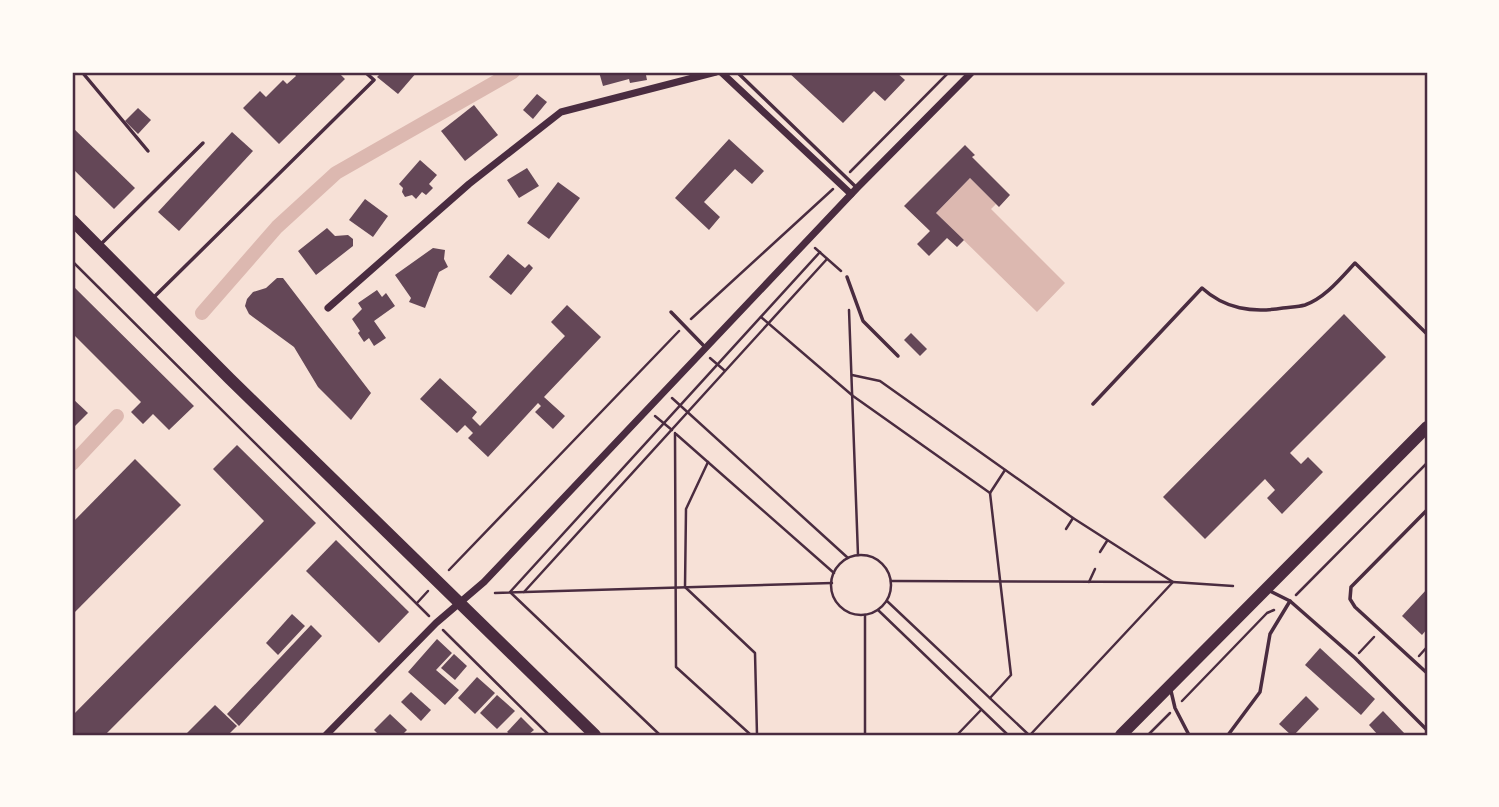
<svg xmlns="http://www.w3.org/2000/svg" width="1499" height="807" viewBox="0 0 1499 807" font-family="'DM Sans',sans-serif">
<style>
.water{fill:#dcb8b0}
.lines{fill:none;stroke-linecap:round;stroke-linejoin:round}
.canal{stroke:#dcb8b0;stroke-width:14}
.building{fill:#644757}
.path{stroke:#4a2c40;stroke-width:2.5}
.service{stroke:#4a2c40;stroke-width:3.5}
.minor{stroke:#4a2c40;stroke-width:7}
.primary{stroke:#4a2c40;stroke-width:12}
.neatline{fill:none;stroke:#4a2c40;stroke-width:2.5}
</style>
<rect width="100%" height="100%" fill="#f7e1d7"/>
<path class="water" d="M970,178L996,204L991,209L1065,283L1037,312L936,213Z"/>
<g class="lines">
<g class="canal">
<path d="M202,313L277,227L336,173L513,72"/>
<path d="M72,464L117,416"/>
</g>
</g>
<g class="building">
<path d="M293,72H338L345,79L279,144L243,108L260,91L266,97L283,80L287,84L296,76Z"/>
<path d="M382,72H417L398,94L377,77Z"/>
<path d="M599,72H655V73L646,75L647,80L630,83L629,79L603,86Z"/>
<path d="M788,72H896L905,80L885,101L874,91L843,123Z"/>
<path d="M537,94L547,102L533,119L523,110Z"/>
<path d="M474,105L498,135L465,161L441,131Z"/>
<path d="M138,108L151,120L138,134L125,121Z"/>
<path d="M72,127L135,188L114,209L72,168Z"/>
<path d="M232,132L253,151L179,231L158,212Z"/>
<path d="M729,139L764,171L752,184L735,169L704,202L720,217L709,230L675,198Z"/>
<path d="M965,145L975,155L972,157L1010,195L999,207L970,178L936,213L964,240L957,247L947,238L929,256L917,244L930,231L904,206Z"/>
<path d="M420,160L437,175L429,184L433,188L426,195L422,192L416,199L412,195L405,197L402,192L403,188L399,184Z"/>
<path d="M527,168L539,186L519,198L507,180Z"/>
<path d="M558,182L580,198L549,239L527,223Z"/>
<path d="M365,199L388,216L373,237L349,220Z"/>
<path d="M327,228L335,236L348,235L353,239V246L316,275L298,251Z"/>
<path d="M433,248L445,250L444,259L448,267L439,272L425,308L409,302L411,298L395,275Z"/>
<path d="M508,254L525,268L529,264L533,268L511,295L489,277Z"/>
<path d="M277,278H283L371,393L351,420L318,387L294,347L249,314L245,306L247,299L253,292L266,288Z"/>
<path d="M72,285L194,406L169,430L153,414L143,424L131,412L141,402L72,333Z"/>
<path d="M377,290L382,297L386,293L395,306L374,321L386,338L374,346L369,338L364,342L358,333L360,331L352,319L362,309L358,303Z"/>
<path d="M567,305L601,337L544,397L565,416L553,429L535,412L541,406L538,403L488,457L468,438L473,433L465,425L457,433L420,399L440,378L477,412L472,418L480,426L565,336L551,322Z"/>
<path d="M1344,314L1386,357L1290,453L1301,464L1308,457L1323,472L1282,514L1267,498L1275,490L1265,479L1205,539L1163,497Z"/>
<path d="M911,333L927,349L920,356L904,340Z"/>
<path d="M72,398L88,413L72,429Z"/>
<path d="M237,445L316,523L105,735H72V716L264,521L213,469Z"/>
<path d="M135,459L181,505L72,615V523Z"/>
<path d="M336,540L409,612L379,643L306,571Z"/>
<path d="M1427,589V629L1422,635L1402,616Z"/>
<path d="M292,614L305,626L278,655L266,643Z"/>
<path d="M311,625L322,636L239,726L227,714Z"/>
<path d="M437,639L452,653L436,670L459,690L445,705L408,672Z"/>
<path d="M1320,648L1375,699L1361,715L1305,665Z"/>
<path d="M454,654L467,666L455,680L441,668Z"/>
<path d="M477,677L495,693L475,714L458,698Z"/>
<path d="M411,692L431,710L421,721L401,702Z"/>
<path d="M497,695L515,711L497,729L480,713Z"/>
<path d="M1306,696L1319,709L1294,735H1291L1279,724Z"/>
<path d="M215,705L237,726L228,735H185Z"/>
<path d="M1383,711L1406,735H1378L1369,725Z"/>
<path d="M390,714L407,730L402,735H379L374,730Z"/>
<path d="M521,717L534,730L528,735H511L507,732Z"/>
</g>
<g class="lines">
<g class="path">
<path d="M850,172L949,72"/>
<path d="M815,248L841,271"/>
<path d="M72,261L429,616"/>
<path d="M849,310L858,555"/>
<path d="M761,317L853,396L990,493L1011,675L990,698"/>
<path d="M691,319L833,189"/>
<path d="M710,358L724,370"/>
<path d="M852,375L880,381L1073,518L1173,582L1030,735"/>
<path d="M672,398L848,558"/>
<path d="M655,416L672,430"/>
<path d="M675,433L676,667L751,735"/>
<path d="M676,434L834,573"/>
<path d="M708,462L686,509L685,587L755,653L757,735"/>
<path d="M990,493L1005,470"/>
<path d="M1066,529L1073,518"/>
<path d="M1100,552L1107,541"/>
<circle cx="861" cy="585" r="30"/>
<path d="M449,570L679,331"/>
<path d="M891,581L1173,582L1233,586"/>
<path d="M1089,582L1095,569"/>
<path d="M524,592L827,259"/>
<path d="M495,593L832,583"/>
<path d="M1296,595L1427,463"/>
<path d="M887,601L1029,735"/>
<path d="M417,603L428,591"/>
<path d="M878,610L1008,735"/>
<path d="M443,630L549,735"/>
<path d="M1359,653L1374,637"/>
<path d="M1419,656L1427,647"/>
<path d="M1182,701L1267,613L1274,610"/>
<path d="M660,735L510,592L820,252"/>
<path d="M865,735V615"/>
<path d="M957,735L981,710"/>
<path d="M1148,735L1170,713"/>
</g>
<g class="service">
<path d="M82,72L148,151"/>
<path d="M737,72L857,188"/>
<path d="M100,245L203,143"/>
<path d="M847,277L863,321L898,356"/>
<path d="M152,299L374,80L365,72"/>
<path d="M671,312L704,346"/>
<path d="M1093,404L1202,288C1225,309 1252,313 1283,308C1290,307 1298,307 1305,305C1325,298 1341,278 1355,263L1427,334"/>
<path d="M1427,510L1351,587L1350,599L1355,607L1427,673"/>
<path d="M1270,591L1290,601L1355,658L1427,730"/>
<path d="M1171,691L1175,708L1189,735"/>
<path d="M1228,735L1260,692L1270,634L1290,601"/>
</g>
<g class="minor">
<path d="M721,72L851,194"/>
<path d="M328,308L469,184L561,112L716,72"/>
<path d="M326,735L436,623L484,582L857,188L972,72"/>
</g>
<g class="primary">
<path d="M72,220L230,379L595,735"/>
<path d="M1121,735L1427,427"/>
</g>
</g>
<rect width="1499" height="807" fill="none" stroke="#fffaf5" stroke-width="147"/>
<rect x="74" y="74" width="1352" height="660" class="neatline"/>
</svg>
